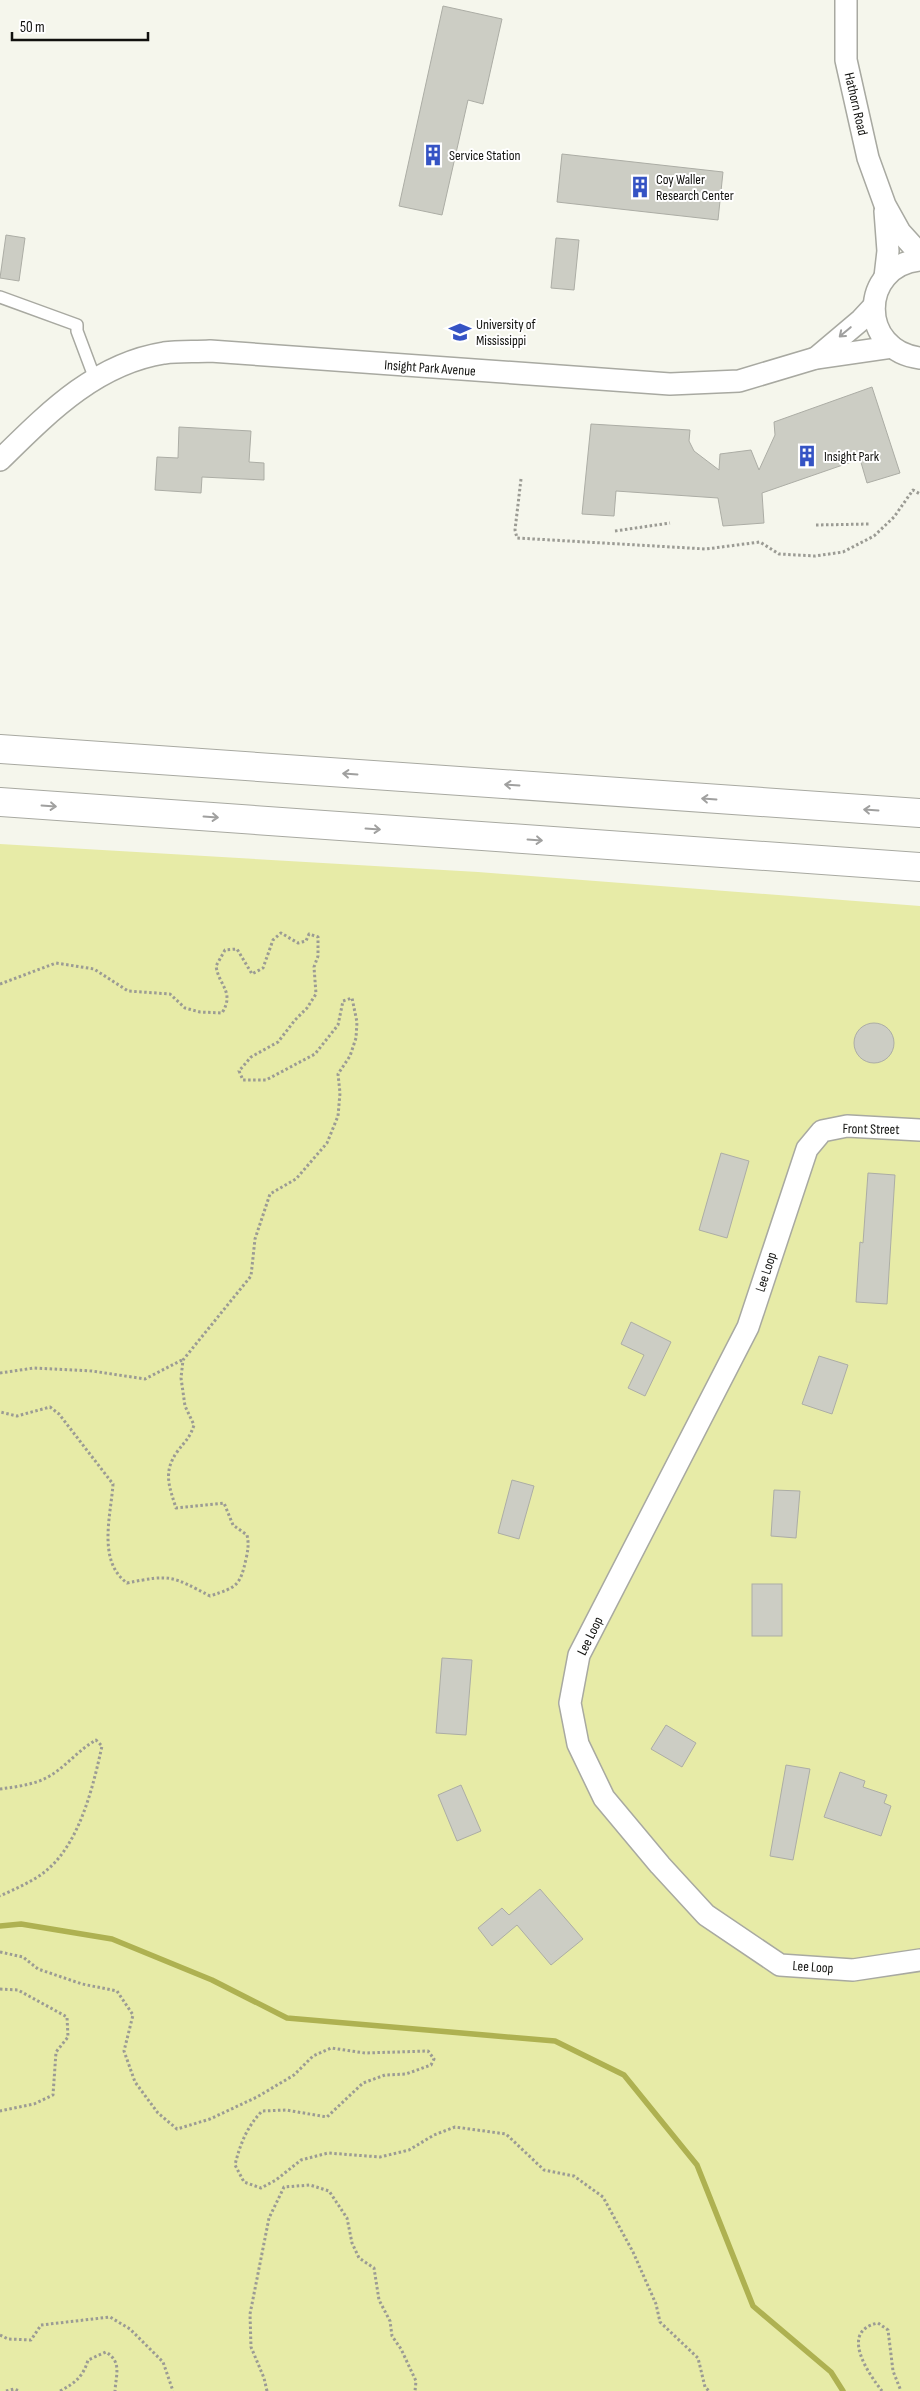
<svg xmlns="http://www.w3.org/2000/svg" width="920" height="2391" viewBox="0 0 920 2391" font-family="'Sofia Sans Condensed',sans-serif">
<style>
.green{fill:#e7eba7}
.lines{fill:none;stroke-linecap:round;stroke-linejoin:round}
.stream{stroke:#aeb151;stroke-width:5.5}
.building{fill:#cccdc4;stroke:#acada5}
.lane-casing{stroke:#a8a9a1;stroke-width:14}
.street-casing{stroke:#a8a9a1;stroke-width:24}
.highway-casing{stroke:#a8a9a1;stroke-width:30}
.path{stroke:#9b9b94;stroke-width:3;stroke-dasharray:2.5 2.5;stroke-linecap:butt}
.lane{stroke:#fff;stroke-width:11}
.street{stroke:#fff;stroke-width:21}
.highway{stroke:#fff;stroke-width:28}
.oneway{stroke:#a0a09f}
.labels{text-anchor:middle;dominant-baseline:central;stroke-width:4;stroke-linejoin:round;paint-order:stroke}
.street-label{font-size:14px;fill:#11110e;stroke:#fff}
.poi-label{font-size:14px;fill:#11110e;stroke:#fff;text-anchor:start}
</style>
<rect width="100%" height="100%" fill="#f5f6ec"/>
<path class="green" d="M0,844L478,872L920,906V2391H0Z"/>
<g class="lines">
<path class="stream" d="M0,1926L21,1924L112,1939L212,1980L287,2018L555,2041L624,2075L697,2165L753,2306L831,2372L843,2391"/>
</g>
<g class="building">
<path d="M443,6L502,19L483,104L468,100L442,215L399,206Z"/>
<path d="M562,154L723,172L718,220L557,202Z"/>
<path d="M6,235L25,238L19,281L0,278Z"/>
<path d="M556,238L579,240L574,290L551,288Z"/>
<path d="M872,387L900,473L867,483L860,459L762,493L764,523L723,526L718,498L616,491L614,516L582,514L591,424L690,430L689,441L694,451L719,470L720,454L751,450L759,470L775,435L774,422Z"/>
<path d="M179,427L251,431L249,462L264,463V480L202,477L201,493L155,490L157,457L178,458Z"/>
<circle cx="874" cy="1043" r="20"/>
<path d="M721,1153L749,1161L727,1238L699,1230Z"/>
<path d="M868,1173L895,1175L887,1304L856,1302L860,1242L863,1243Z"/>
<path d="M631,1322L671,1342L645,1396L628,1388L644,1355L621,1344Z"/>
<path d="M819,1356L848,1365L832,1414L802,1404Z"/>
<path d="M512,1480L534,1486L519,1539L498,1533Z"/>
<path d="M774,1490L800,1491L796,1538L771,1536Z"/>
<rect x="752" y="1584" width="30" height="52"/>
<path d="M442,1658L472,1660L466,1735L436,1733Z"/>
<path d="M666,1725L696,1743L682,1767L651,1749Z"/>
<path d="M786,1765L810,1769L793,1860L770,1856Z"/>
<path d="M840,1772L865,1781L863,1787L887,1795L884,1803L891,1806L881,1836L824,1817Z"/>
<path d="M461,1785L481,1831L457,1841L438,1795Z"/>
<path d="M540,1889L583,1939L551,1965L517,1925L492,1946L478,1928L502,1908L509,1915Z"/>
</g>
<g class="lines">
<g class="lane-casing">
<path id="lane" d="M0,297L77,325V331L95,379"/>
</g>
<g class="street-casing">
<g id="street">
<path d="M846,0V60L868,158L885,205L900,232L920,254"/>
<path d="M920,260C859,266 859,351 920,358"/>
<path d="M885,277L888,251L885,211"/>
<path d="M816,358L861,320L874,306"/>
<path d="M0,460C47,414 95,364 164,353C179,351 195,352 210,351L670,384L739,381L816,358L892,347"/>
<path d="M920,1130L847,1126L822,1131L807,1149L748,1327L579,1655L570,1703L578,1744L604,1798L660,1865L706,1915L780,1965L853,1970L920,1960"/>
</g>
</g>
<g class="highway-casing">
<g id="highway">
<path d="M0,749L920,813"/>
<path d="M0,802L920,867"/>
</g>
</g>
<g class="path">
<path d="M521,479L515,530L517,538L706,549L760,542L779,554L815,556L843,552L874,536L894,517L913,490L920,494"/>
<path d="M816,525L870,524"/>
<path d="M615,531L670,523"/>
<path d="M0,984L56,963L94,969L128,991L170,994L185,1008L200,1012L222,1013C235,992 219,986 216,966L225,950L237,949L252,974L263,968L273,940L281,933L298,943L306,941L309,934L318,937V956L314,967L316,994L307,1008L295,1020L278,1042L251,1057L239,1071L243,1080H266L315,1054L338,1025L343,1001L352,998L357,1022L356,1038L350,1056L338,1074L340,1093L338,1116L327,1143L296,1179L270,1194L255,1239L251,1276L183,1360L181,1378L185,1406L194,1425C190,1438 185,1441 177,1452C163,1472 169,1486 176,1508L224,1503L233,1525L247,1535C249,1544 248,1550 246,1559C240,1586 237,1587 210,1596C172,1576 171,1574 127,1583C97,1561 111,1515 113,1484L59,1414L50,1407L17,1416L0,1412"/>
<path d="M0,1373L34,1368L92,1371L145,1379L182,1360"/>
<path d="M0,1789C15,1787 32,1785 46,1778C64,1769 78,1750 96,1740L102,1746C93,1787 80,1842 47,1870C34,1881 15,1889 0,1896"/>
<path d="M0,1952L23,1957L38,1969L82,1984L117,1991L133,2015L124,2051L135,2082L158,2113L177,2129L210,2119L257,2097L294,2075L313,2056L331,2048L365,2053L428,2051L434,2059L431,2065L406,2074L385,2075L363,2083L327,2117L286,2110L262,2111C247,2127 240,2144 235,2165L244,2182L261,2188L276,2180L301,2160L328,2153L380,2157L409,2150L434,2135L455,2127L506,2134L544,2170L574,2176L603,2197L633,2252L656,2304L660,2322L698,2358L705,2387L709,2391"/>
<path d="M0,1989L18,1990L67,2017L68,2037L56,2052L53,2095L34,2104L0,2111"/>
<path d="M0,2335L8,2339L31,2340L41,2325L110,2317L130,2329L163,2362L173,2391"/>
<path d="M6,2391L14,2389L20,2391"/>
<path d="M60,2391C75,2383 83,2377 88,2360L106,2352C122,2362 116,2374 115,2391"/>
<path d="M267,2391L264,2378L251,2347L250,2314L269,2218L284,2187L310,2185L329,2191L347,2218L352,2243L359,2258L374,2268L379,2300L390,2321L392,2336L401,2349L416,2381L415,2391"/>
<path d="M882,2391C868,2373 839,2331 878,2323L888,2330L893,2371L901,2391"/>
</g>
<use href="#lane" class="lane"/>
<use href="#street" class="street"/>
<use href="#highway" class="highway"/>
</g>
<defs><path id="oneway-shaft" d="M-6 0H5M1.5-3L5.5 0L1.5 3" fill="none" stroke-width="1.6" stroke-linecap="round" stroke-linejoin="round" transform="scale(1.25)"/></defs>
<g class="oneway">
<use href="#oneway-shaft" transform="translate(845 332) rotate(140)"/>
<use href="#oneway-shaft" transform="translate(350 774) rotate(-176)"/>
<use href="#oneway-shaft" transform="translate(512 785) rotate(-176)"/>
<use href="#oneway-shaft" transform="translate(709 799) rotate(-176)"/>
<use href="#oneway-shaft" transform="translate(49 806) rotate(4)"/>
<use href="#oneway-shaft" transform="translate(871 810) rotate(-176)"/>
<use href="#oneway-shaft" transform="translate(211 817) rotate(4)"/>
<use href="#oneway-shaft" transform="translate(373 829) rotate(4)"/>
<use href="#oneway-shaft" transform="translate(535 840) rotate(4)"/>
</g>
<defs>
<g id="building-bare" transform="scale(1.725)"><path d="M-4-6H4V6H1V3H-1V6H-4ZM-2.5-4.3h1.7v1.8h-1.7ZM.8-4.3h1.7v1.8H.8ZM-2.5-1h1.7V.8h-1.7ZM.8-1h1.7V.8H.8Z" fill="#3553c4" stroke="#fff" stroke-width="2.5" paint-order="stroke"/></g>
<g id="university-bare" transform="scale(1.725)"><path d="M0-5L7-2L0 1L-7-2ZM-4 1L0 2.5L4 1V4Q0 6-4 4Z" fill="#3553c4" stroke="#fff" stroke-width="2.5" paint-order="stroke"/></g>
</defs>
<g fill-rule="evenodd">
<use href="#building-bare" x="433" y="155"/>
<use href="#building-bare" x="640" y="187"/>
<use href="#university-bare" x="460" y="332"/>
<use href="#building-bare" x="807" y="456"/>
</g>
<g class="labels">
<g class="street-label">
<text transform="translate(856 104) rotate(77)">Hathorn Road</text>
<text transform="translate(430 368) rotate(4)">Insight Park Avenue</text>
<text transform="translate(871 1129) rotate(1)">Front Street</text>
<text transform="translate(766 1272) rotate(-72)">Lee Loop</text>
<text transform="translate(590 1636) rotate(-64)">Lee Loop</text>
<text transform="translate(813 1967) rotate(4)">Lee Loop</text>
</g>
<g class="poi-label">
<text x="449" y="155">Service Station</text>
<text x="656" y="179">Coy Waller<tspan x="656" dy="16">Research Center</tspan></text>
<text x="476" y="324">University of<tspan x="476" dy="16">Mississippi</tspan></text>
<text x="824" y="456">Insight Park</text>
</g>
</g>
<path d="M12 32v8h136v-8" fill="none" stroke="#11110e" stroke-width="2.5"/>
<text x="20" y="32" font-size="15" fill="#11110e" stroke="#ffffff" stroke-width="4" paint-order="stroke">50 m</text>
</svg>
